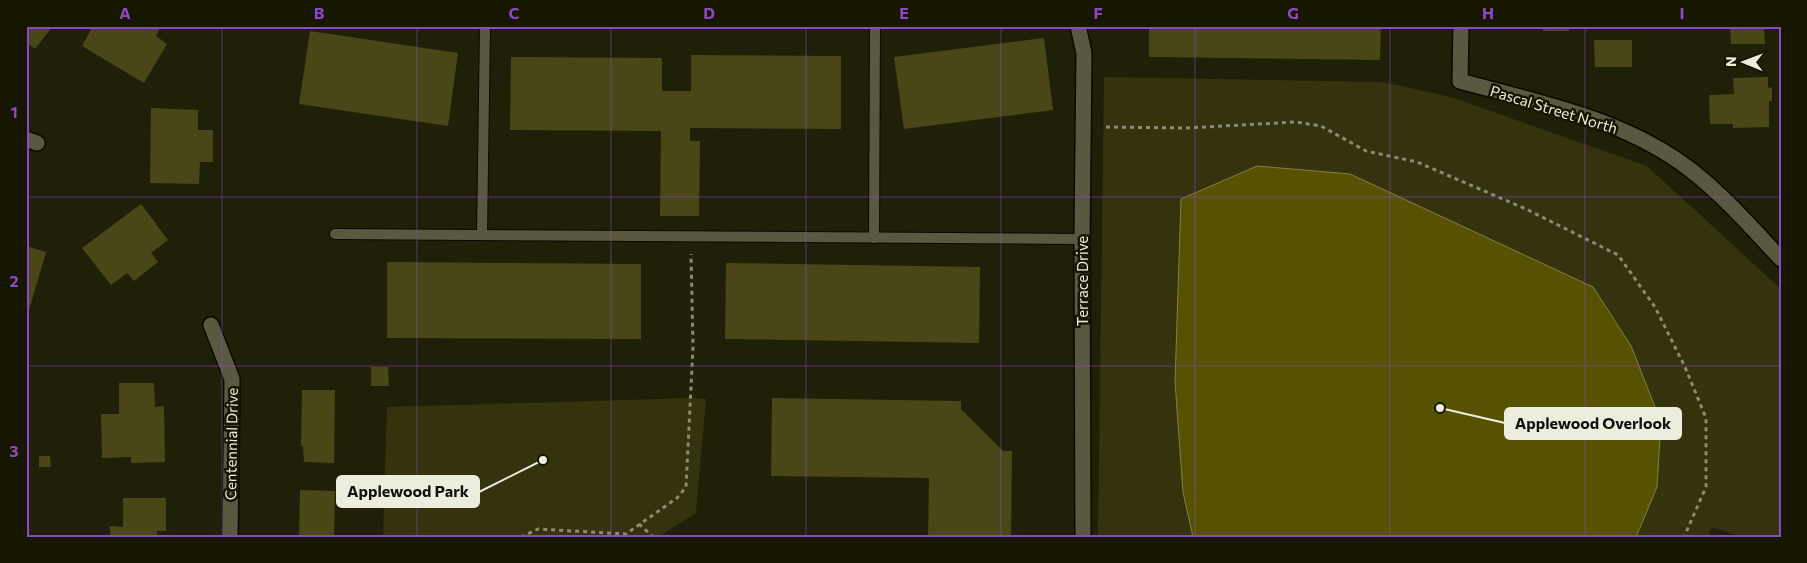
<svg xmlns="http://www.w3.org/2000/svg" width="1807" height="563" viewBox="0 0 1807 563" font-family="Commissioner,sans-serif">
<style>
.green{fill:#34330d}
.water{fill:#565202;stroke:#838044}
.building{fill:#494717}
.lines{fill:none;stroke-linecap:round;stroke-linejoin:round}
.lane-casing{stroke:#0a0800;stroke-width:12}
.street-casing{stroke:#0a0800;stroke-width:18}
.path{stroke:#8b8b78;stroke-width:3;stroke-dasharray:4 4;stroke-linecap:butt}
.lane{stroke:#5a5940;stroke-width:10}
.street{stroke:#5a5940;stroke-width:15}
.grid{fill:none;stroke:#8c49c4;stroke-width:1;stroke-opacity:0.55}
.labels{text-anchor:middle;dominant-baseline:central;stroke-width:5;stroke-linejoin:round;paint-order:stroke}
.street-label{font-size:15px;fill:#ededde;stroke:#171601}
.leader{fill:none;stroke:#ededde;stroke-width:2}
.callout-dot{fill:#ededde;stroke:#171601;stroke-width:2}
.callout{fill:#ededde;stroke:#ededde;stroke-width:2}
.callout-label{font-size:16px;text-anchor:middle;font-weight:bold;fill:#111}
.neatline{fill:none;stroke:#8c49c4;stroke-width:2}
.grid-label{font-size:16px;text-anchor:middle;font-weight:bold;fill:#8c49c4}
</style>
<rect width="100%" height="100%" fill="#201f07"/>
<g class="green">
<path d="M1104,77L1383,82L1451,97L1647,166L1781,289V537H1742L1712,527L1708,537H1098Z"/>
<path d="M691,398L706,399L696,513L658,537H383L387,407Z"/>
</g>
<path class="water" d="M1257,166L1350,174L1593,287L1631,346L1661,422L1657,487L1636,537H1193L1183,492L1175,382L1181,199Z"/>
<g class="building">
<path d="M26,26H53L35,49L26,42Z"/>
<path d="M93,26H161L156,36L167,44L144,83L82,46Z"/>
<path d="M1149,26H1381L1380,60L1149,57Z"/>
<rect x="1543" y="26" width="26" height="5"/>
<path d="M1730,26H1764L1765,44H1731Z"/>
<path d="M310,31L458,53L448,126L299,104Z"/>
<path d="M1044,38L1053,110L904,129L894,57Z"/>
<path d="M1594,40H1632V67H1595Z"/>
<path d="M691,55L841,56V129L690,128V141H700L699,216H660L661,131L510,130L511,57L662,58V91H691Z"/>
<path d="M1768,77V88L1772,87V101H1769V127L1733,128V124H1710L1709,95L1734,94L1733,78Z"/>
<path d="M151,108L198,110V130H213V162H200L199,184L150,183Z"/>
<path d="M141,204L168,240L151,253L158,262L134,281L127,273L111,285L82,248Z"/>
<path d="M26,246L46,252L27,317H26Z"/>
<path d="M387,262L641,264V339L387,338Z"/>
<path d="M726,263L980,267L979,343L725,339Z"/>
<path d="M371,367H388L389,386H371Z"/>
<path d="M119,383H154L155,407L164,406L165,462L131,463V457L102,458L101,414H119Z"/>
<path d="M302,390H335L334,463L304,462L303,446H301Z"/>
<path d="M772,398L961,401V409L1003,451H1012L1011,537H928L929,478L771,476Z"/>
<path d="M39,456H50L51,467H39Z"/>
<path d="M300,490L335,491L334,537H299Z"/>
<path d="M123,498H166V531H157V537H110V526L123,527Z"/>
</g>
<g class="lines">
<g class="lane-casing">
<g id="lane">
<path d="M335,234L1082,239"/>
<path d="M482,235L485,26"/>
<path d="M874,238L875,26"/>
</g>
</g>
<g class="street-casing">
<g id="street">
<path d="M1078,26L1084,53L1082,239L1083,537"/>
<path d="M1461,26L1460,81C1540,103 1626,119 1692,171C1725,197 1752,228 1781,259"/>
<path d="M26,139L37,143"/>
<path d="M211,325L232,379L230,537"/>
</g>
</g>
<g class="path">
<path d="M1106,127L1186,128L1296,122L1321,126L1366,151L1417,162L1526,209L1618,255L1655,307L1685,367L1706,418V487L1684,537"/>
<path d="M639,524L653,537"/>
<path d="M521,537L538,529L626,534L677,498L686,487L693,347L691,254"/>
</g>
<use href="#lane" class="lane"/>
<use href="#street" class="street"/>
</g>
<path class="grid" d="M222,26V537M417,26V537M611,26V537M806,26V537M1001,26V537M1195,26V537M1390,26V537M1585,26V537M26,197H1781M26,366H1781"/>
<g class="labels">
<g class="street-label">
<text transform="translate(1554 109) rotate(17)">Pascal Street North</text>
<text transform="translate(1082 281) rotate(-90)">Terrace Drive</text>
<text transform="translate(231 444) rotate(-89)">Centennial Drive</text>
</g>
</g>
<path class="leader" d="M1440 408L1505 423M543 460L479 492"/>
<g class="callout-dot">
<circle cx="1440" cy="408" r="5"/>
<circle cx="543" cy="460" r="5"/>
</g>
<g class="callout">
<rect x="1505" y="408" width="176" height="31" rx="5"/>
<rect x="337" y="476" width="142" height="31" rx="5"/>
</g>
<g class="callout-label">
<text x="1593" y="429">Applewood Overlook</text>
<text x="408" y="497">Applewood Park</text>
</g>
<rect width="1807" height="563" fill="none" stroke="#171601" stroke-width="55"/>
<g transform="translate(1744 62) rotate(271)" stroke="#171601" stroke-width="4" paint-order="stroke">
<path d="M0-4L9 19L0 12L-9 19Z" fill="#ededde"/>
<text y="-8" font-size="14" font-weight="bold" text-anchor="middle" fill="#ededde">N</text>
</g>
<rect x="28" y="28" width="1752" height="508" class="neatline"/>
<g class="grid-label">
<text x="125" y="19">A</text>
<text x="319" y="19">B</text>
<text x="514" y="19">C</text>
<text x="709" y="19">D</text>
<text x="904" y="19">E</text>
<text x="1098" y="19">F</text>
<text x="1293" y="19">G</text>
<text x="1488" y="19">H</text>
<text x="1682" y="19">I</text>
<text x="14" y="118">1</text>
<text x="14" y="287">2</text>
<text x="14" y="457">3</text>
</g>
</svg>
